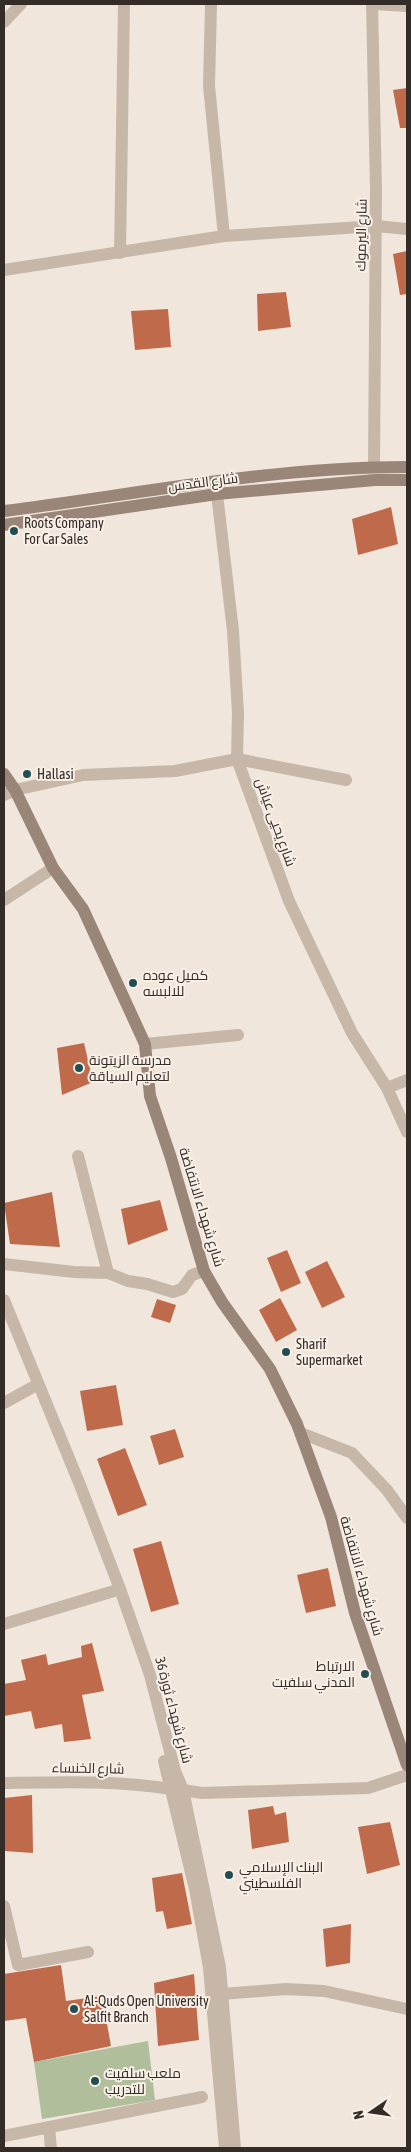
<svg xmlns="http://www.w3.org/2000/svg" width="411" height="2152" viewBox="0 0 411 2152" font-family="'Asap Condensed',Cairo,sans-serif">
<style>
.green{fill:#b1be9c}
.building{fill:#be6a4b}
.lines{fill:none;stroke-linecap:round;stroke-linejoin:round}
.minor{stroke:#c7b7a8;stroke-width:12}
.secondary{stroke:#9a8679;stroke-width:12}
.poi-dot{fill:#204e53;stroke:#f8f0e7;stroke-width:2}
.labels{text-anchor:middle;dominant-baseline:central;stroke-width:4;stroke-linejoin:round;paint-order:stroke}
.street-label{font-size:14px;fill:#342c27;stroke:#f8f0e7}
.poi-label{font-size:14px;fill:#342c27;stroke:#f8f0e7;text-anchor:start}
</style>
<rect width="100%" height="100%" fill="#f0e6db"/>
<path class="green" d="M148,2041L155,2100L42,2119L34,2062Z"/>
<g class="building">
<path d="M407,88V128H400L393,90Z"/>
<path d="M407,251V294L400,295L393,254Z"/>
<path d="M286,292L291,327L258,331L257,294Z"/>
<path d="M168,309L171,347L135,350L131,311Z"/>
<path d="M391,507L398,544L358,555L352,519Z"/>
<path d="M84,1043L93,1082L62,1095L57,1048Z"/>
<path d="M52,1192L60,1247L10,1244L4,1203Z"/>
<path d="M160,1200L168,1230L128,1245L121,1209Z"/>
<path d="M287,1250L301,1283L281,1292L267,1258Z"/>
<path d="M327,1261L345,1297L322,1308L305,1272Z"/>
<path d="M280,1298L297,1330L276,1342L259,1310Z"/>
<path d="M157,1299L176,1305L170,1323L151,1317Z"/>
<path d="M116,1385L123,1425L87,1431L80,1391Z"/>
<path d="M175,1429L184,1457L159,1465L150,1436Z"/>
<path d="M125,1448L147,1505L118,1516L97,1459Z"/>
<path d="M161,1541L179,1604L151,1612L133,1549Z"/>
<path d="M328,1568L336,1606L306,1613L297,1575Z"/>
<path d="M92,1643L104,1691L82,1695L91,1739L64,1742L62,1724L35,1729L31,1711L4,1716V1684L26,1680L21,1660L46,1654L48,1665L82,1657L81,1646Z"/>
<path d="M32,1795L33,1853L4,1851V1798Z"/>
<path d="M273,1806L275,1815L286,1812L289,1842L252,1849L248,1810Z"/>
<path d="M390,1822L400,1865L367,1874L358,1827Z"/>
<path d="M182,1873L192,1924L167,1929L163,1911L156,1912L152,1878Z"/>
<path d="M351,1924L350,1963L326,1967L323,1929Z"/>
<path d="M61,1965L66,2001L102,1996L111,2046L34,2062L26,2018L4,2021V1974Z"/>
<path d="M194,1974L199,2040L158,2046L154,1983Z"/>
</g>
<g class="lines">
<g class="minor">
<path d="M211,4L209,86L224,236"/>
<path d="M372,4L376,190L374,467"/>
<path d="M373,4L407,6"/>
<path d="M4,22L21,4"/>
<path d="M120,253L124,4"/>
<path d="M4,270L224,236L376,226L407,229"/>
<path d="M217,494L233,631L238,713L237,759L289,901L352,1033L387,1088L407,1132"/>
<path d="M4,795L15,790L83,775L175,771L237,759L346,780"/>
<path d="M4,900L53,868"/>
<path d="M145,1044L238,1035"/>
<path d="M387,1088L407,1080"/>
<path d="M78,1156L108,1273"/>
<path d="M4,1264L74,1272L108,1273L128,1281L147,1284L173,1292L182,1289L192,1275L204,1271"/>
<path d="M4,1300L80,1485L120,1589L150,1675L175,1771L183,1790L220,1967L235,2148"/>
<path d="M4,1403L33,1387"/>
<path d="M301,1433L352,1453L387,1490L407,1518"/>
<path d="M4,1624L114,1591"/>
<path d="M164,1761L195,1889L209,1968L225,2148"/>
<path d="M4,1783C59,1782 116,1780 171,1789"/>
<path d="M183,1790L202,1793L368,1788L407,1775"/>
<path d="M4,1906L18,1965L88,1952"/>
<path d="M222,1994L286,1989L324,1991L407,2009"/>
<path d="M49,2127L51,2148"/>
<path d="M4,2136L202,2097"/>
</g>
<g class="secondary">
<path d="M4,511C138,494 272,467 407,467"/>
<path d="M4,525L217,494L375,480H407"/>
<path d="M4,774L15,790L53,868L83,909L145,1044L150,1096L171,1158L204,1271L222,1302L270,1369L297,1424L331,1517L355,1613L407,1765"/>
</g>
</g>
<g class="poi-dot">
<circle cx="14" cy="531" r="5"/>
<circle cx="27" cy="774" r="5"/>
<circle cx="133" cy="983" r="5"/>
<circle cx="79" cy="1068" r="5"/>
<circle cx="286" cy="1352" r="5"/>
<circle cx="365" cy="1674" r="5"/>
<circle cx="229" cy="1875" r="5"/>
<circle cx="74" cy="2009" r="5"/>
<circle cx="95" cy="2081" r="5"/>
</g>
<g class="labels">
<g class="street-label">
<text transform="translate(361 235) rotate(-89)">ِشارع اليرموك</text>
<text transform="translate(203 482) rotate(-7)">شارع القدس</text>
<text transform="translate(276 822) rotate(70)">شارع يحيى عياش</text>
<text transform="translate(202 1207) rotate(73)">شارع شهداء الانتفاضة</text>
<text transform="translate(362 1576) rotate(74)">شارع شهداء الانتفاضة</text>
<text transform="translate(174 1710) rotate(75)">شارع شهداء ثورة 36</text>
<text transform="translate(88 1768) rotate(1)">شارع الخنساء</text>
</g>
<g class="poi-label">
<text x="24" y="523">Roots Company<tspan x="24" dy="16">For Car Sales</tspan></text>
<text x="37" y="774">Hallasi</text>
<text x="143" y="975">كميل عوده<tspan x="143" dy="16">للالبسه</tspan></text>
<text x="89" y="1060">مدرسة الزيتونة<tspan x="89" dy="16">لتعليم السياقة</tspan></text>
<text x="296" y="1344">Sharif<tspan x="296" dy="16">Supermarket</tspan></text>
<text x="355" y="1666" text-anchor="end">الارتباط<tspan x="355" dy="16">المدني سلفيت</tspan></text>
<text x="239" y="1867">البنك الإسلامي<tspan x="239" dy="16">الفلسطيني</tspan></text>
<text x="84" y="2001">Al-Quds Open University<tspan x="84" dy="16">Salfit Branch</tspan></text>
<text x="105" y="2073">ملعب سلفيت<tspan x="105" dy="16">للتدريب</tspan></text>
</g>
</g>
<rect width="411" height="2152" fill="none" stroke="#342c27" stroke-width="10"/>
<g transform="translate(371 2112) rotate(257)" stroke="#f8f0e7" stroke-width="4" paint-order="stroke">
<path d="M0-4L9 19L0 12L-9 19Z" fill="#342c27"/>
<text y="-8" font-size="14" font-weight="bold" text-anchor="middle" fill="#342c27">N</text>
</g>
</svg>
